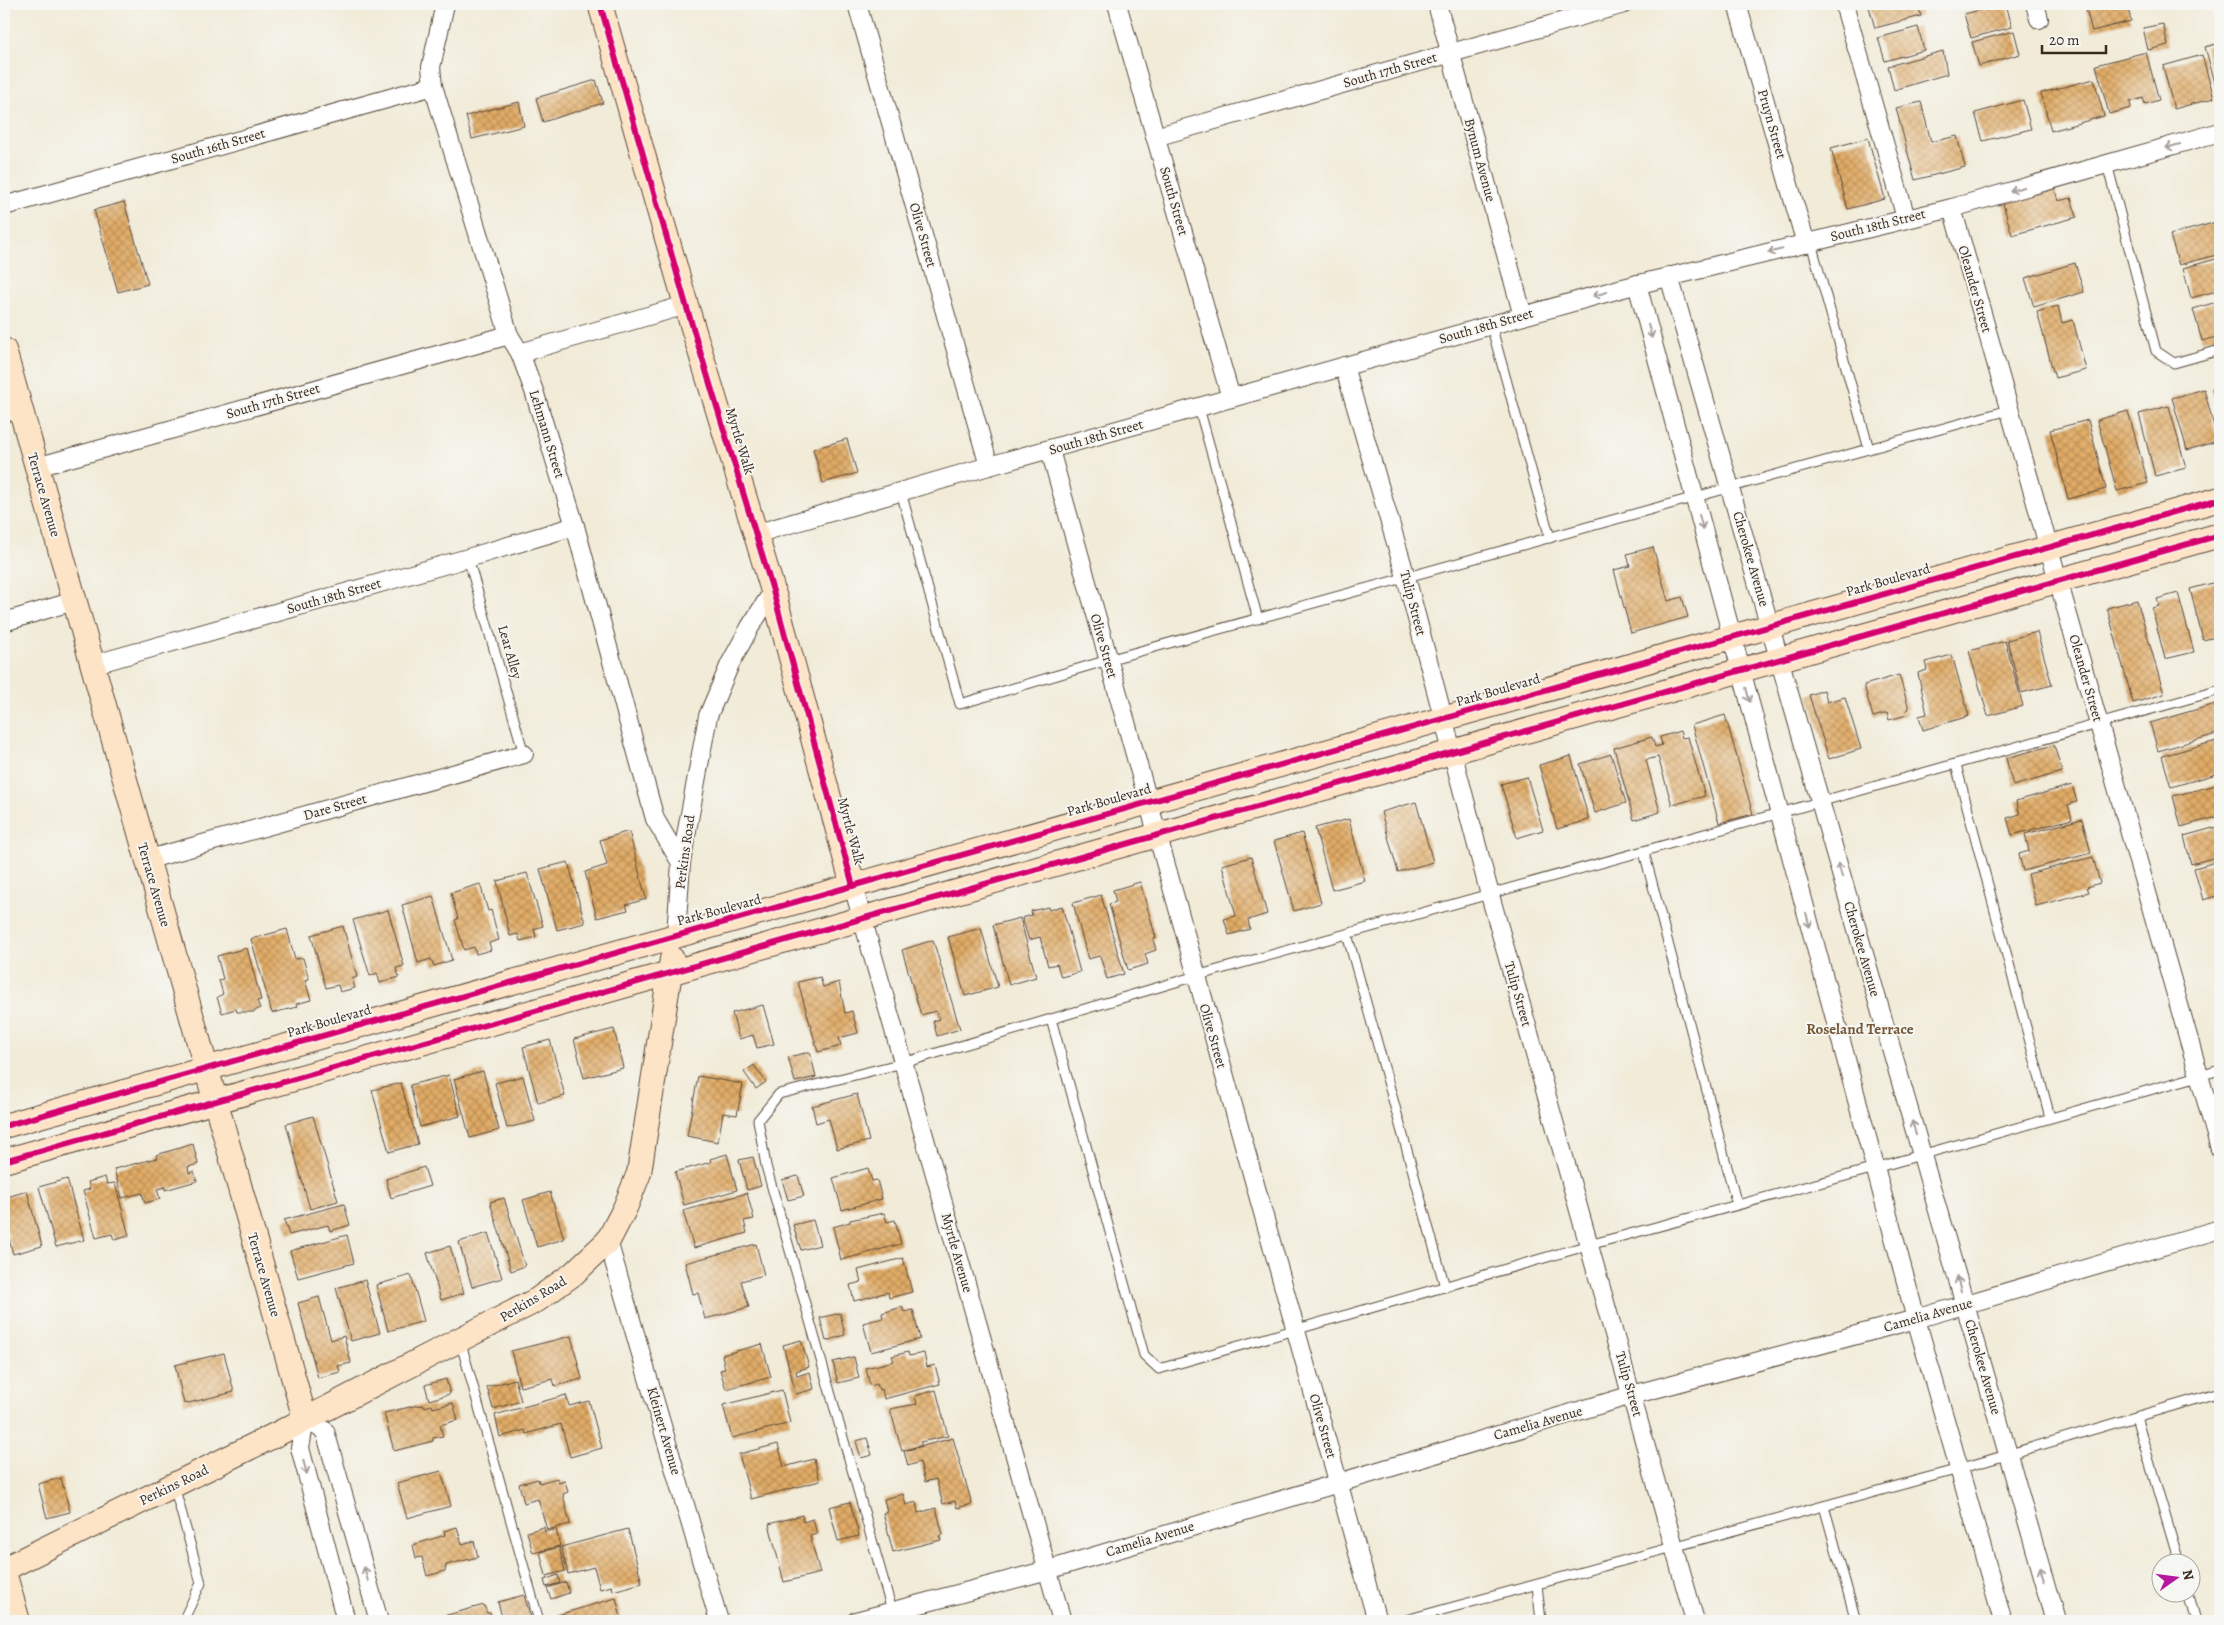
<svg xmlns="http://www.w3.org/2000/svg" width="2224" height="1625" viewBox="0 0 2224 1625" font-family="Alegreya,serif">
<style>
.building{fill:url(#building-cross-hatch)}
.lines{fill:none;stroke-linecap:round;stroke-linejoin:round}
.lane-casing{stroke:#56473a;stroke-width:11}
.street-casing{stroke:#56473a;stroke-width:20}
.secondary-casing{stroke:#56473a;stroke-width:26}
.lane{stroke:#fff;stroke-width:9}
.street{stroke:#fff;stroke-width:18}
.secondary{stroke:#fee4c6;stroke-width:24}
.cycleway-casing{stroke:#f6f6f2;stroke-width:9}
.cycleway{stroke:#d6006c;stroke-width:6}
.oneway{stroke:#a79f9a}
.labels{text-anchor:middle;dominant-baseline:central;stroke-width:4;stroke-linejoin:round;paint-order:stroke}
.street-label{font-size:14px;fill:#3b2a1e;stroke:#f6f6f2}
.neighbourhood-label{font-size:15px;font-weight:bold;fill:#755837;stroke:#f6f6f2}
</style>
<defs>
<pattern id="building-cross-hatch" width="8" height="8" patternUnits="userSpaceOnUse" patternTransform="scale(1.25)"><rect width="8" height="8" fill="#e1ac66"/><path d="M0 0l8 8M0 8l8-8" fill="none" stroke="#b88c53"/></pattern>
</defs>
<rect width="100%" height="100%" fill="#f6f6f2"/>
<filter id="ink" filterUnits="userSpaceOnUse"><feTurbulence type="fractalNoise" baseFrequency=".02" numOctaves="2"/><feDisplacementMap in="SourceGraphic" scale="10" xChannelSelector="R" yChannelSelector="G"/><feConvolveMatrix kernelMatrix="1 2 1 2 8 2 1 2 1" color-interpolation-filters="sRGB"/></filter>
<filter id="wash" filterUnits="userSpaceOnUse"><feTurbulence type="fractalNoise" baseFrequency=".0096" numOctaves="4" result="noise"/><feDisplacementMap in="SourceGraphic" scale="20" xChannelSelector="R" yChannelSelector="G"/><feGaussianBlur stdDeviation="1.12" result="paint"/><feColorMatrix in="noise" values="0 0 0 0 0 0 0 0 0 0 0 0 0 0 0 0 0 1.4 0 .05"/><feComposite in="paint" operator="in"/></filter>
<g filter="url(#wash)">
<rect width="100%" height="100%" fill="#f1ebd8"/>
<g id="blocks">
<g class="building">
<path d="M1881,4H1918L1921,16L1875,28L1869,7Z"/>
<path d="M1961,4H1979L1963,9Z"/>
<path d="M2006,4L2012,27L1971,38L1964,14Z"/>
<path d="M2105,4H2127L2131,21L2092,31L2086,9Z"/>
<path d="M2163,24L2168,45L2148,50L2143,28Z"/>
<path d="M1918,27L1924,50L1885,61L1878,38Z"/>
<path d="M2014,31L2020,54L1979,66L1972,42Z"/>
<path d="M2220,43V96L2219,97L2205,47Z"/>
<path d="M1943,51L1947,74L1894,90L1888,66Z"/>
<path d="M2146,52L2159,100L2145,104L2143,98L2130,102L2131,108L2109,114L2096,65Z"/>
<path d="M2202,55L2214,98L2174,109L2163,66Z"/>
<path d="M2094,79L2104,116L2051,131L2041,93Z"/>
<path d="M596,80L603,103L543,122L536,98Z"/>
<path d="M2023,100L2031,129L1983,141L1975,113Z"/>
<path d="M519,102L524,126L472,139L466,116Z"/>
<path d="M1921,102L1931,142L1957,136L1965,167L1915,180L1896,108Z"/>
<path d="M1868,138L1885,199L1848,209L1831,148Z"/>
<path d="M2054,185L2058,201L2071,198L2077,217L2012,235L2002,200Z"/>
<path d="M124,202L148,284L118,292L94,210Z"/>
<path d="M2220,221V254L2179,265L2170,235Z"/>
<path d="M2220,258V290L2191,298L2183,268Z"/>
<path d="M2075,263L2084,292L2034,307L2025,278Z"/>
<path d="M2220,301V336L2202,341L2193,309Z"/>
<path d="M2058,306L2062,323L2073,320L2086,370L2055,378L2037,312Z"/>
<path d="M2220,386V417L2212,389Z"/>
<path d="M2204,389L2218,441L2187,450L2172,398Z"/>
<path d="M2169,406L2186,468L2155,476L2139,414Z"/>
<path d="M2128,411L2148,483L2117,491L2097,420Z"/>
<path d="M2088,420L2106,489L2068,499L2050,430Z"/>
<path d="M847,439L857,473L823,483L813,449Z"/>
<path d="M1653,547L1668,601L1682,597L1688,617L1631,633L1614,570L1630,566L1627,554Z"/>
<path d="M2220,581V636L2203,640L2190,589Z"/>
<path d="M2178,593L2194,652L2165,659L2152,608L2159,606L2157,599Z"/>
<path d="M2137,600L2164,694L2133,703L2107,608Z"/>
<path d="M2037,632L2052,685L2021,693L2007,640Z"/>
<path d="M2005,641L2023,706L1988,716L1969,651Z"/>
<path d="M1952,655L1969,716L1923,730L1919,716L1927,714L1918,673L1927,670L1925,662Z"/>
<path d="M1899,675L1909,709L1906,710L1907,715L1889,720L1887,713L1873,717L1864,685Z"/>
<path d="M1824,690L1827,702L1845,697L1861,749L1829,759L1809,695Z"/>
<path d="M2219,703L2220,733L2158,751L2150,723Z"/>
<path d="M1725,715L1753,814L1719,823L1692,725Z"/>
<path d="M1680,731L1682,738L1688,737L1705,796L1672,805L1658,757L1646,760L1660,812L1634,820L1614,748L1652,737L1655,747L1662,745L1660,737Z"/>
<path d="M2220,740V773L2171,787L2162,756Z"/>
<path d="M2054,745L2062,772L2013,786L2006,758Z"/>
<path d="M1611,754L1626,803L1595,813L1580,764Z"/>
<path d="M1571,756L1589,820L1557,829L1539,765Z"/>
<path d="M1527,777L1543,830L1517,838L1501,784Z"/>
<path d="M2220,784V816L2181,827L2173,796Z"/>
<path d="M2072,785L2077,802L2068,805L2072,819L2012,835L2007,818L2020,814L2016,801Z"/>
<path d="M1416,802L1433,862L1398,872L1381,812Z"/>
<path d="M1349,819L1365,881L1332,890L1315,828Z"/>
<path d="M2082,819L2091,853L2023,871L2019,854L2029,851L2025,834Z"/>
<path d="M2220,826V856L2191,864L2184,836Z"/>
<path d="M629,831L646,899L626,905L628,910L597,918L585,872L607,865L600,840Z"/>
<path d="M1302,833L1321,903L1294,911L1274,841Z"/>
<path d="M1251,857L1267,914L1248,920L1250,929L1229,935L1224,919L1236,916L1222,865Z"/>
<path d="M2093,857L2100,883L2087,887L2089,892L2036,906L2028,874Z"/>
<path d="M2220,861V895L2203,900L2194,868Z"/>
<path d="M568,862L585,923L557,930L540,869Z"/>
<path d="M527,873L543,926L534,929L536,937L520,941L518,934L510,936L497,881Z"/>
<path d="M1140,882L1156,938L1153,939L1156,950L1145,954L1148,964L1128,970L1109,904L1116,902L1113,890Z"/>
<path d="M480,884L488,911L491,910L499,940L489,943L491,950L476,954L474,947L464,950L455,920L458,919L451,893Z"/>
<path d="M1101,895L1124,974L1107,979L1100,956L1088,959L1073,903Z"/>
<path d="M433,896L452,960L434,966L431,959L418,963L402,905Z"/>
<path d="M1062,906L1080,972L1061,977L1057,964L1048,966L1040,937L1029,940L1022,918L1032,915L1031,911L1048,907L1049,910Z"/>
<path d="M388,910L404,966L396,968L399,977L380,983L377,973L370,976L353,920Z"/>
<path d="M1020,918L1036,977L1009,985L993,925Z"/>
<path d="M343,926L357,977L352,979L355,988L340,992L338,985L326,988L311,935Z"/>
<path d="M981,928L998,987L965,996L948,937Z"/>
<path d="M287,929L295,959L303,958L309,979L305,980L311,1000L296,1004L297,1007L272,1013L251,939Z"/>
<path d="M933,940L960,1029L937,1036L933,1021L939,1019L936,1011L921,1015L902,950Z"/>
<path d="M247,948L261,1000L257,1001L260,1008L253,1012H237L236,1009L222,1013L217,997L223,994L219,980L223,979L217,956Z"/>
<path d="M820,977L823,987L839,982L845,1013L852,1011L858,1033L839,1038L841,1046L818,1052L798,982Z"/>
<path d="M763,1005L774,1044L757,1048L753,1035L739,1039L732,1013Z"/>
<path d="M614,1029L623,1068L584,1078L574,1039Z"/>
<path d="M550,1040L565,1096L538,1103L523,1047Z"/>
<path d="M810,1052L816,1077L795,1082L788,1057Z"/>
<path d="M754,1065L766,1082L756,1089L744,1072Z"/>
<path d="M483,1071L499,1130L470,1138L454,1079Z"/>
<path d="M449,1075L460,1116L420,1127L410,1085Z"/>
<path d="M523,1076L535,1121L507,1128L495,1083Z"/>
<path d="M698,1076L743,1084L737,1115L723,1113L718,1142L687,1136Z"/>
<path d="M401,1083L418,1144L389,1152L372,1090Z"/>
<path d="M857,1094L869,1141L837,1149L829,1119L816,1123L812,1106Z"/>
<path d="M313,1116L338,1201L310,1209L286,1124Z"/>
<path d="M193,1144L198,1164L188,1167L189,1173L194,1171L197,1181L165,1190V1187L157,1189L160,1199L145,1203L142,1193L122,1198L114,1169L157,1158L156,1155Z"/>
<path d="M727,1154L737,1190L684,1205L675,1172L711,1162L710,1159Z"/>
<path d="M753,1157L761,1186L747,1190L739,1160Z"/>
<path d="M424,1167L430,1186L391,1198L386,1179Z"/>
<path d="M868,1168L872,1181L877,1180L882,1199L842,1210L833,1178Z"/>
<path d="M798,1176L804,1196L788,1200L782,1180Z"/>
<path d="M105,1177L107,1184L115,1183L129,1236L114,1240L112,1234L96,1238L83,1191L90,1189L88,1182Z"/>
<path d="M67,1179L84,1240L56,1247L39,1187Z"/>
<path d="M27,1191L42,1246L13,1254L4,1221V1198Z"/>
<path d="M550,1192L564,1239L537,1247L523,1200Z"/>
<path d="M747,1193L754,1219L744,1221L747,1233L694,1248L683,1211Z"/>
<path d="M504,1198L525,1266L511,1271L490,1202Z"/>
<path d="M344,1204L350,1225L330,1231L328,1225L289,1235L284,1220Z"/>
<path d="M884,1213L887,1222L895,1220L901,1244L841,1260L833,1227L850,1222V1220Z"/>
<path d="M813,1220L820,1245L801,1250L793,1225Z"/>
<path d="M488,1233L502,1278L472,1287L459,1242Z"/>
<path d="M347,1235L354,1263L298,1278L290,1251Z"/>
<path d="M756,1244L764,1275L741,1281L749,1307L705,1319L698,1293L693,1294L685,1263Z"/>
<path d="M450,1246L464,1293L441,1300L427,1253Z"/>
<path d="M903,1258L912,1292L889,1298L888,1292L854,1301L850,1285L861,1282L858,1270Z"/>
<path d="M411,1275L424,1321L388,1331L376,1285Z"/>
<path d="M365,1280L380,1333L351,1341L336,1288Z"/>
<path d="M319,1297L331,1340L344,1336L351,1363L338,1366L340,1372L318,1378L298,1303Z"/>
<path d="M902,1307L904,1312L913,1310L920,1339L871,1352L863,1323L883,1318L882,1313Z"/>
<path d="M840,1313L845,1335L826,1341L820,1318Z"/>
<path d="M571,1336L582,1379L555,1386L553,1379L520,1387L511,1351Z"/>
<path d="M801,1340L809,1367L796,1371L797,1376L810,1372L814,1389L796,1394L783,1345Z"/>
<path d="M762,1344L771,1377L726,1389L720,1370L725,1369L722,1355Z"/>
<path d="M908,1352L909,1356L924,1353L927,1367L935,1365L940,1384L884,1399L882,1389L879,1390L877,1384L870,1386L866,1368L894,1361L892,1356Z"/>
<path d="M224,1353L234,1392L184,1404L175,1365Z"/>
<path d="M854,1357L859,1378L838,1383L833,1362Z"/>
<path d="M446,1379L450,1394L429,1400L425,1385Z"/>
<path d="M515,1379L521,1401L493,1409L487,1387Z"/>
<path d="M782,1390L790,1423L732,1438L723,1405Z"/>
<path d="M936,1390L948,1436L920,1442L922,1445L902,1451L890,1409L917,1404L915,1396Z"/>
<path d="M566,1395L569,1406L589,1401L602,1448L570,1457L561,1424L526,1434L525,1430L500,1437L495,1415Z"/>
<path d="M453,1403L458,1420L440,1425L443,1436L433,1438V1441L394,1451L384,1413L414,1406L424,1405V1407L432,1405L433,1408Z"/>
<path d="M867,1438L872,1455L861,1458L856,1441Z"/>
<path d="M953,1438L972,1504L957,1508L955,1501L943,1504L936,1479L925,1482L920,1462L908,1466L904,1451Z"/>
<path d="M778,1444L784,1467L814,1459L820,1481L751,1499L739,1454Z"/>
<path d="M441,1471L451,1506L407,1518L397,1483Z"/>
<path d="M61,1478L70,1512L47,1518L38,1484Z"/>
<path d="M557,1478L558,1483L565,1481L568,1492L563,1494L570,1524L547,1530L538,1499L524,1503L519,1484L538,1479L539,1483Z"/>
<path d="M903,1494L906,1505L916,1502L918,1513L936,1508L943,1535L939,1536L941,1540L893,1552L883,1513L887,1512L884,1499Z"/>
<path d="M850,1502L859,1536L838,1541L829,1507Z"/>
<path d="M802,1515L803,1522L813,1519L817,1534L810,1536L820,1573L784,1582L769,1524Z"/>
<path d="M457,1527L462,1544L474,1541L478,1557L446,1565L445,1571L427,1576L422,1557L416,1558L413,1545L445,1535L444,1531Z"/>
<path d="M544,1527L545,1532L556,1529L560,1546L533,1553L527,1532Z"/>
<path d="M628,1529L642,1583L613,1591L612,1586L600,1589L594,1567L568,1574L561,1547Z"/>
<path d="M559,1547L565,1571L546,1576L540,1552Z"/>
<path d="M558,1575L560,1583L546,1587L544,1580Z"/>
<path d="M566,1582L569,1593L551,1599L547,1588Z"/>
<path d="M524,1595L531,1618L517,1621H503L498,1602Z"/>
<path d="M616,1598L622,1621H556L554,1616Z"/>
<path d="M484,1605L487,1613H490L492,1621H437L436,1618Z"/>
</g>
</g>
</g>
<g filter="url(#ink)">
<use href="#blocks" fill-opacity="0" stroke="#56473a" stroke-width="1"/>
<g class="lines">
<g class="lane-casing">
<g id="lane">
<path d="M2107,164L2156,351L2174,363L2220,350"/>
<path d="M1811,243L1869,449"/>
<path d="M1491,325L1550,538"/>
<path d="M1199,408L1258,619"/>
<path d="M901,492L960,704L1108,660L2009,410"/>
<path d="M468,558L524,754"/>
<path d="M1956,765L2050,1117"/>
<path d="M1644,852L1737,1205"/>
<path d="M1347,934L1445,1287"/>
<path d="M1051,1019L1144,1355L1159,1369L1589,1245L1875,1168L2220,1070"/>
<path d="M460,1340L539,1621"/>
<path d="M2136,1417L2179,1562"/>
<path d="M174,1486L201,1583L183,1621"/>
<path d="M1824,1506L1856,1621"/>
<path d="M1537,1585L1541,1621"/>
<path d="M2188,1592L2196,1621"/>
<path d="M895,1621L766,1166L758,1120L779,1094L903,1063L1196,976L2220,690"/>
<path d="M1402,1621L1959,1469L2220,1392"/>
</g>
</g>
<g class="street-casing">
<g id="street">
<path d="M445,4L431,67L433,86L509,335L520,353L534,391L575,526L655,819L681,863"/>
<path d="M857,4L989,466"/>
<path d="M1117,4L1231,398"/>
<path d="M1437,4L1523,316"/>
<path d="M1737,4L1806,244"/>
<path d="M1844,4L1906,218"/>
<path d="M2035,4L2039,19"/>
<path d="M1155,137L1624,4"/>
<path d="M4,206L433,86"/>
<path d="M1952,208L2220,1149"/>
<path d="M1669,276L2056,1621"/>
<path d="M1637,284L1916,1319L2003,1621"/>
<path d="M520,353L686,305"/>
<path d="M1344,366L1406,577L1490,895L1695,1621"/>
<path d="M4,413L20,408"/>
<path d="M1050,450L1377,1621"/>
<path d="M37,467L509,335"/>
<path d="M755,534L989,466L1623,288L1952,208L2220,132"/>
<path d="M4,622L74,601"/>
<path d="M92,665L468,558L575,526"/>
<path d="M146,860L524,754"/>
<path d="M853,886L1062,1621"/>
<path d="M676,935L681,863L708,716L730,664L750,627L773,591"/>
<path d="M608,1241L719,1621"/>
<path d="M346,1621L300,1448L305,1419L325,1431L379,1621"/>
<path d="M856,1621L1048,1570L1632,1395L1916,1319L2220,1229"/>
</g>
</g>
<g class="secondary-casing">
<g id="secondary">
<path d="M600,4L686,305L773,591L853,886"/>
<path d="M4,350L305,1419"/>
<path d="M4,1126L2220,499"/>
<path d="M4,1161L2220,535"/>
<path d="M4,1569L285,1430L459,1340L537,1300L573,1274L608,1241L625,1208L639,1173L672,959"/>
<path d="M4,1572L18,1621"/>
</g>
</g>
<use href="#lane" class="lane"/>
<use href="#street" class="street"/>
<use href="#secondary" class="secondary"/>
<g class="cycleway-casing">
<g id="cycleway">
<path d="M600,4L686,305L773,591L853,886"/>
<path d="M4,1126L2220,499"/>
<path d="M4,1161L2220,535"/>
</g>
</g>
<use href="#cycleway" class="cycleway"/>
</g>
<defs><path id="oneway-shaft" d="M-6 0H5M1.5-3L5.5 0L1.5 3" fill="none" stroke-width="1.6" stroke-linecap="round" stroke-linejoin="round" transform="scale(1.25)"/></defs>
<g class="oneway">
<use href="#oneway-shaft" transform="translate(2173 146) rotate(164)"/>
<use href="#oneway-shaft" transform="translate(2017 189) rotate(165)"/>
<use href="#oneway-shaft" transform="translate(1775 251) rotate(167)"/>
<use href="#oneway-shaft" transform="translate(1600 294) rotate(164)"/>
<use href="#oneway-shaft" transform="translate(1650 331) rotate(75)"/>
<use href="#oneway-shaft" transform="translate(1701 522) rotate(75)"/>
<use href="#oneway-shaft" transform="translate(1748 695) rotate(75)"/>
<use href="#oneway-shaft" transform="translate(1840 870) rotate(-106)"/>
<use href="#oneway-shaft" transform="translate(1808 920) rotate(75)"/>
<use href="#oneway-shaft" transform="translate(1914 1128) rotate(-106)"/>
<use href="#oneway-shaft" transform="translate(1959 1284) rotate(-106)"/>
<use href="#oneway-shaft" transform="translate(305 1467) rotate(75)"/>
<use href="#oneway-shaft" transform="translate(366 1574) rotate(-106)"/>
<use href="#oneway-shaft" transform="translate(2042 1574) rotate(-106)"/>
</g>
</g>
<g class="labels">
<g class="street-label">
<text transform="translate(1390 70) rotate(-16)">South 17th Street</text>
<text transform="translate(1772 124) rotate(74)">Pruyn Street</text>
<text transform="translate(218 146) rotate(-16)">South 16th Street</text>
<text transform="translate(1480 160) rotate(75)">Bynum Avenue</text>
<text transform="translate(1174 201) rotate(74)">South Street</text>
<text transform="translate(1878 225) rotate(-14)">South 18th Street</text>
<text transform="translate(923 235) rotate(74)">Olive Street</text>
<text transform="translate(1975 289) rotate(74)">Oleander Street</text>
<text transform="translate(1486 326) rotate(-16)">South 18th Street</text>
<text transform="translate(273 401) rotate(-16)">South 17th Street</text>
<text transform="translate(547 434) rotate(73)">Lehmann Street</text>
<text transform="translate(1096 437) rotate(-16)">South 18th Street</text>
<text transform="translate(740 441) rotate(73)">Myrtle Walk</text>
<text transform="translate(44 495) rotate(74)">Terrace Avenue</text>
<text transform="translate(1751 559) rotate(74)">Cherokee Avenue</text>
<text transform="translate(1888 580) rotate(-16)">Park Boulevard</text>
<text transform="translate(334 596) rotate(-16)">South 18th Street</text>
<text transform="translate(1413 603) rotate(75)">Tulip Street</text>
<text transform="translate(1104 646) rotate(74)">Olive Street</text>
<text transform="translate(510 652) rotate(74)">Lear Alley</text>
<text transform="translate(2086 678) rotate(74)">Oleander Street</text>
<text transform="translate(1498 690) rotate(-16)">Park Boulevard</text>
<text transform="translate(1109 800) rotate(-16)">Park Boulevard</text>
<text transform="translate(335 807) rotate(-16)">Dare Street</text>
<text transform="translate(851 831) rotate(75)">Myrtle Walk</text>
<text transform="translate(685 852) rotate(-82)">Perkins Road</text>
<text transform="translate(154 885) rotate(74)">Terrace Avenue</text>
<text transform="translate(719 910) rotate(-15)">Park Boulevard</text>
<text transform="translate(1862 949) rotate(74)">Cherokee Avenue</text>
<text transform="translate(1518 994) rotate(74)">Tulip Street</text>
<text transform="translate(329 1021) rotate(-16)">Park Boulevard</text>
<text transform="translate(1213 1036) rotate(74)">Olive Street</text>
<text transform="translate(957 1253) rotate(74)">Myrtle Avenue</text>
<text transform="translate(264 1275) rotate(74)">Terrace Avenue</text>
<text transform="translate(533 1299) rotate(-31)">Perkins Road</text>
<text transform="translate(1928 1315) rotate(-16)">Camelia Avenue</text>
<text transform="translate(1983 1367) rotate(74)">Cherokee Avenue</text>
<text transform="translate(1629 1384) rotate(74)">Tulip Street</text>
<text transform="translate(1538 1423) rotate(-16)">Camelia Avenue</text>
<text transform="translate(1323 1426) rotate(74)">Olive Street</text>
<text transform="translate(664 1431) rotate(74)">Kleinert Avenue</text>
<text transform="translate(174 1485) rotate(-26)">Perkins Road</text>
<text transform="translate(1150 1539) rotate(-17)">Camelia Avenue</text>
</g>
<g class="neighbourhood-label">
<text x="1860" y="1029">Roseland Terrace</text>
</g>
</g>
<rect width="2224" height="1625" fill="none" stroke="#f6f6f2" stroke-width="20"/>
<g transform="translate(2176 1578) rotate(76)"><circle r="24" fill="#f6f6f2" stroke="#aba49d"/>
<path d="M0-4L9 19L0 12L-9 19Z" fill="#b5179e"/>
<text y="-8" font-size="14" font-weight="bold" text-anchor="middle" fill="#3b2a1e">N</text>
</g>
<path d="M2042 45v8h64v-8" fill="none" stroke="#3b2a1e" stroke-width="2.5"/>
<text x="2049" y="45" font-size="15" fill="#3b2a1e" stroke="#f6f6f2" stroke-width="4" paint-order="stroke">20 m</text>
</svg>
